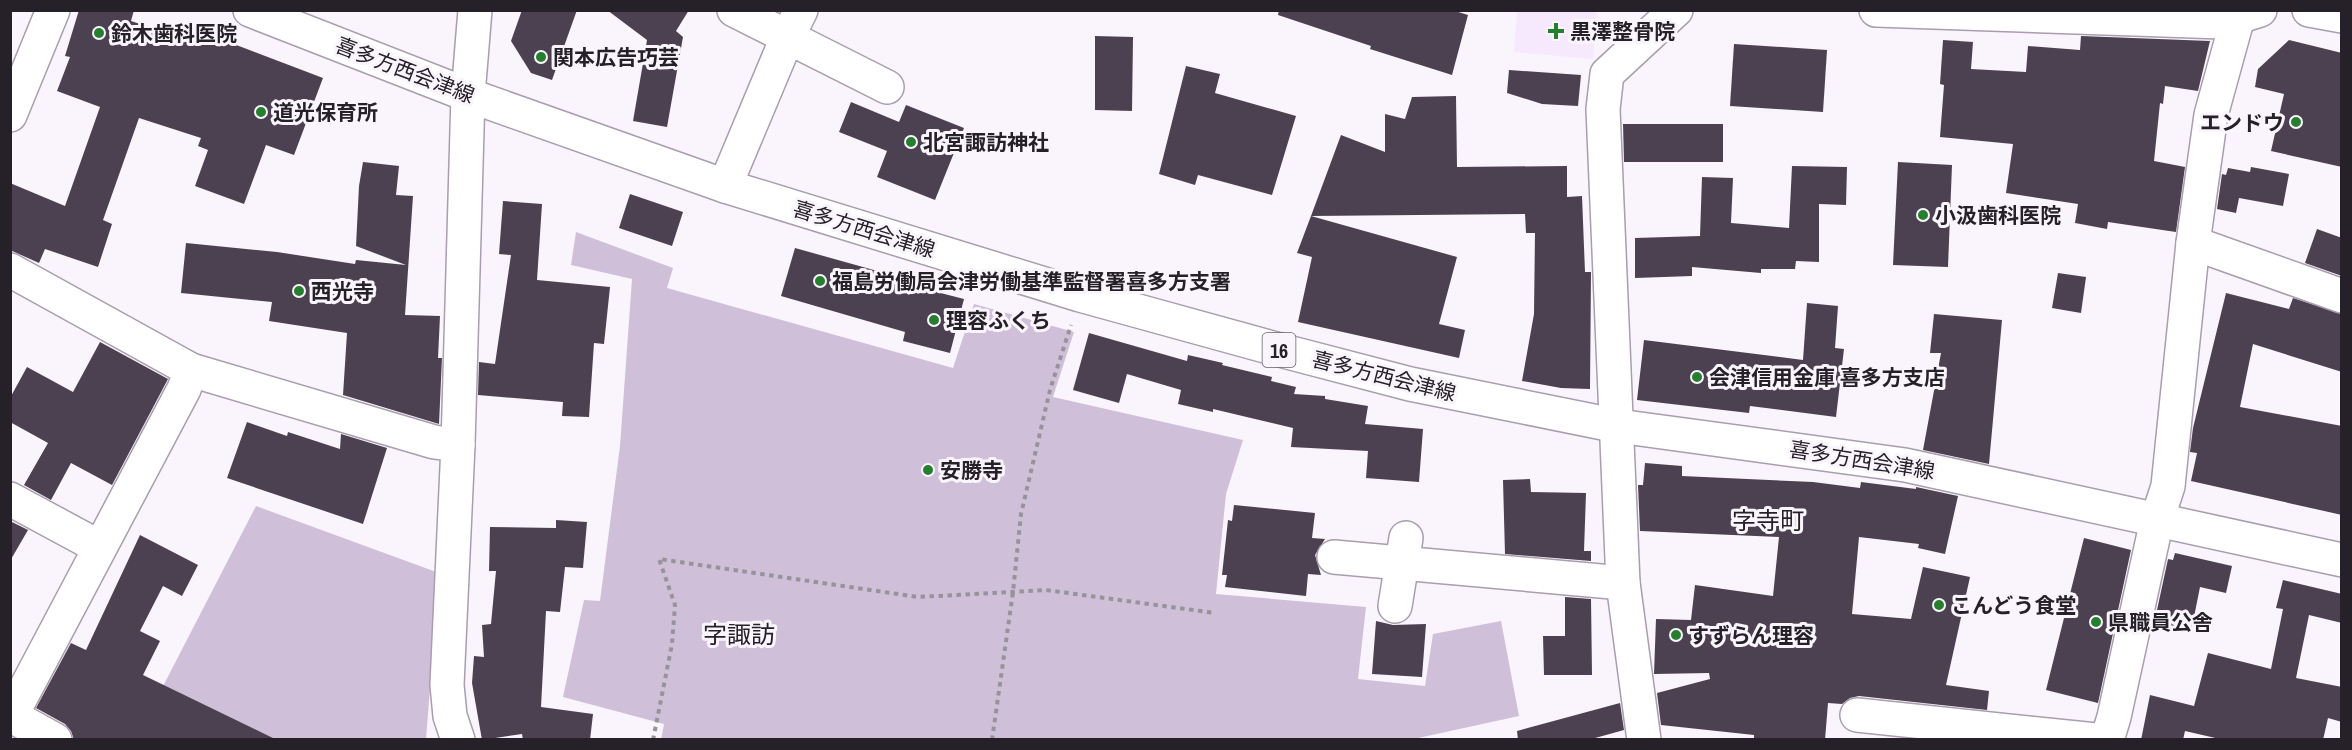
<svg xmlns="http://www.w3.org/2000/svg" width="2352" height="750" viewBox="0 0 2352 750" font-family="'Archivo Narrow','Noto Sans JP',sans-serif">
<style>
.built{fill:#f6e8fd}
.green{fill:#d0bfd8}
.building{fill:#4c4150}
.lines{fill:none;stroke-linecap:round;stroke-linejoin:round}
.minor-casing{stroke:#a99daf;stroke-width:36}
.major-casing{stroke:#a99daf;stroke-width:36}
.path{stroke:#98939a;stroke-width:4;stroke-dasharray:4.5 4.5;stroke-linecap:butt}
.minor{stroke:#fff;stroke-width:33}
.major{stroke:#fff;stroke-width:33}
.poi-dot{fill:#257f2f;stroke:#faf5fc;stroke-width:2}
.labels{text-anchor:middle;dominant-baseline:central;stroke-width:6;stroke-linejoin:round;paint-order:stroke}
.shield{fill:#faf5fc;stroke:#666168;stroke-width:1.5}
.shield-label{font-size:20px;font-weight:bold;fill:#262128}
.poi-label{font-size:21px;font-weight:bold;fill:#262128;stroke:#faf5fc;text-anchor:start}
.street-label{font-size:21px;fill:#262128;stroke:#faf5fc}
.quarter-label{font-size:24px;fill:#262128;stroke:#faf5fc}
</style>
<rect width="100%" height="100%" fill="#faf5fc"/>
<path class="built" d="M1517,11H1597L1593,59L1514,52Z"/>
<g class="green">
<path d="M576,232L673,268L667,288L953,368L974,304L1074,332L1053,397L1243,440L1226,494L1216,594L1366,607L1358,679L1425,686L1433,634L1501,621L1519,716L1409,740H661L664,724L563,697L584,600L600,601L620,446L632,279L571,265Z"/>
<path d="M256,506L439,573L426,739H254L160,692Z"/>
</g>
<g class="building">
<path d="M79,10H134L131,21L185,39L189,27L323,78L294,155L266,145L244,204L195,186L208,150L198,146L201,138L139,118L103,220L112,224L98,267L45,249L39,263L10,250V183L65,206L100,107L57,91L70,57L65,56Z"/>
<path d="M522,10H577L552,80L531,73L511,41Z"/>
<path d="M607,10H689L676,31L683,37L667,127L633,121L647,40Z"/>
<path d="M1279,10H1452L1468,15L1452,75L1370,49L1371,46L1278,15Z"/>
<path d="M1095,36L1133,37L1132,111L1095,110Z"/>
<path d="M2081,36L2210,41L2198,91L2165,86L2163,104L2160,103L2154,161L2185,167L2176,232L2108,222L2107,229L2075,223L2078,204L2006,193L2013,144L1940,137L1944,85L1940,84L1943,40L1973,42L1971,69L2026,72L2028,46L2080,50Z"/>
<path d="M2289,40L2342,53V167L2271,151L2284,94L2255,87L2258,69Z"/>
<path d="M1734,44L1827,50L1823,112L1730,106Z"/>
<path d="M1186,66L1220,74L1215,93L1296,116L1272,195L1198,175L1195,185L1159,174Z"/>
<path d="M1509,70L1581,75L1578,106L1542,104L1507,93Z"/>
<path d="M1456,96L1457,167L1567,166V197L1582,196L1585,272H1591L1590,389L1561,388L1522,381L1534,314L1535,233H1526L1525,214L1311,216L1341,135L1385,152V114L1405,119L1412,97Z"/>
<path d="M851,102L899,122L906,105L964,128L935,200L877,177L887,151L839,132Z"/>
<path d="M1623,124H1723V162H1624Z"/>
<path d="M363,162L399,166L396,195L413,196L405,315L440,316L438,358H442L439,424L343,395L347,333L269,321L272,302L181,293L186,243L277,252L355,264L356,260L406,265L356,246L359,186Z"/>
<path d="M1898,162L1952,165L1948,267L1893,265Z"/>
<path d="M1792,166L1847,167L1846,205L1819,204V262L1796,261L1795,269H1761V273L1692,267V276L1635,278V238L1700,236L1702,177L1733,178L1731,223L1789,228Z"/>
<path d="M2251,167L2289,174L2283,206L2239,198L2236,213L2217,209L2222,174L2226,175L2228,168L2250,172Z"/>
<path d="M630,194L683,212L672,246L619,228Z"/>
<path d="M503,201L542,204L537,280L610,287L604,344L594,343L589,417L562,416L563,402L478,395L479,362L495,364L511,255L499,254Z"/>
<path d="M1311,216L1457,257L1439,324L1465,330L1459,358L1298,322L1312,257L1297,253Z"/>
<path d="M2317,229L2342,238V276L2305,263Z"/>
<path d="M795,248L888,274L886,279L964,299L950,353L903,341L905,332L781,296Z"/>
<path d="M2058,273L2086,277L2081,313L2052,308Z"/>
<path d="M2226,293L2289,309L2293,298L2342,314V372L2253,344L2240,407L2342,426V515L2191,481L2197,453L2190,452L2193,428Z"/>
<path d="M1807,303L1838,306L1835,348L1844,349L1836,417L1750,406L1749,413L1637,400L1644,340L1803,360Z"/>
<path d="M1934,314L2002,320L1989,464L1923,450L1941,353H1930Z"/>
<path d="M1089,333L1187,361L1188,355L1223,363L1222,365L1272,377L1271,381L1296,387L1294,394L1325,396V399L1368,406L1365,424L1423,429L1419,482L1366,478L1368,451L1291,447L1293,428L1213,409V412L1178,404L1181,390L1127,374L1119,403L1073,390Z"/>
<path d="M100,342L168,379L112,485L71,463L51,500L24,485L48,443L10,422V398L27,367L73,392Z"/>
<path d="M247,422L287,436L288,432L340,449L341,434L387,448L363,524L227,478Z"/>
<path d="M1645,463L1682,466V476L1813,482L1860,488L1861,482L1916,489V487L1958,496L1945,554L1918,548L1919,544L1859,537L1852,614L1911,619L1923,567L1970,577L1946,685L1989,691L1987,710L1859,696L1850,698L1842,704L1828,703L1825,740H1754V735L1661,725L1657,693L1710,679L1709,673L1654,674L1656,619L1691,620L1695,585L1773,596L1779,537L1640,531L1638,485H1643Z"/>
<path d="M1530,479L1531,492L1586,493L1584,551H1591V561L1505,554L1503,480Z"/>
<path d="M1234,505L1315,513L1312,538L1325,539L1315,555L1321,575L1308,574L1306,596L1225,587L1227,575H1222L1228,520L1232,521Z"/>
<path d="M556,520L587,522L583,568L565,567L560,612L546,611L541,707L593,714L590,740H523L522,734L482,740L472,683L474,656L484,657L482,625L491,624L496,571H489L490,527L556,528Z"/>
<path d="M10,521L28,530L10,561Z"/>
<path d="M140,535L198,565L182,596L163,586L140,631L160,641L143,675L277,740H74L71,731L65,724L36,708L71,643L86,650Z"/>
<path d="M2084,538L2131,550L2098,703L2046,690Z"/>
<path d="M2175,553L2232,566L2226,593L2200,587L2191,632L2154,624L2168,559L2173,560Z"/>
<path d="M2283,580L2342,594V623L2309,615L2296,678L2342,687V722L2328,718L2323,740H2224L2185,731L2183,740H2141L2150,695L2194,706L2208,653L2271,669L2283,609L2276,608Z"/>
<path d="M1565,597L1591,599L1592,675H1544L1543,636H1565Z"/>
<path d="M1376,621L1393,625L1426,624L1422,677L1372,674Z"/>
<path d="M1620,703L1624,730L1588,740H1518L1517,731Z"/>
</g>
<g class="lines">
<g class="minor-casing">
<g id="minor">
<path d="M734,10L887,87"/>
<path d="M1876,10L2222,22L2260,10"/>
<path d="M2309,10L2342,16"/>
<path d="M10,115L53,10"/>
<path d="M725,186L787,38L801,10"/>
<path d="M2193,243L2342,296"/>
<path d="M10,270L191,370L434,442L458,445"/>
<path d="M10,499L99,547"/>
<path d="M1334,557L1623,583"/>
<path d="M1395,606L1406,538"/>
<path d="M10,715L55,740"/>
<path d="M1857,715L2096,740"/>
<path d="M10,718L184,389L191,370"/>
<path d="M458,740L450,716L447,685L458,445L468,95L475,10"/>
<path d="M1644,740L1623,583L1603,109L1607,74L1676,10"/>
<path d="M2107,740L2114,717L2157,520L2168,486L2193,243L2211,115L2238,17"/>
</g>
</g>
<g class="major-casing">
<path id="major" d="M250,10L468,95L725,186L1080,295L1276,349L1410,384L1618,426L1905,465L2342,560"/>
</g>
<g class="path">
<path d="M653,740L672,644L675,605L659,559L918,597L1046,590L1215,613"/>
<path d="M992,740L1013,592L1021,514L1050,390L1071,325"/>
</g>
<use href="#minor" class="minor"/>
<use href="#major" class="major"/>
</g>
<g class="poi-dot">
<path d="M1553 22h6v6h6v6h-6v6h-6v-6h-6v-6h6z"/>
<circle cx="99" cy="33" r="6"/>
<circle cx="541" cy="57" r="6"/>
<circle cx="261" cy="112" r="6"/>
<circle cx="2296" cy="122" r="6"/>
<circle cx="911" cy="142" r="6"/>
<circle cx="1923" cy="215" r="6"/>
<circle cx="820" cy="281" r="6"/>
<circle cx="299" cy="291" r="6"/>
<circle cx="934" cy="320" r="6"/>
<circle cx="1697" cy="377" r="6"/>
<circle cx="928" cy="470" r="6"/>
<circle cx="1939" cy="605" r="6"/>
<circle cx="2096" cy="622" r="6"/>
<circle cx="1676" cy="635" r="6"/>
</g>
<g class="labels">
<rect class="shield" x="1262.5" y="333" width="33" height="34" rx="4.5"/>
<g class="shield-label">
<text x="1279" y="350">16</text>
</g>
<g class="poi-label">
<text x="1570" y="31">黒澤整骨院</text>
<text x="111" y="33">鈴木歯科医院</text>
<text x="553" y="57">関本広告巧芸</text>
<text x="273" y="112">道光保育所</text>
<text x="2284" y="122" text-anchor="end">エンドウ</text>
<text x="923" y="142">北宮諏訪神社</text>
<text x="1935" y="215">小汲歯科医院</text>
<text x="832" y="281">福島労働局会津労働基準監督署喜多方支署</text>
<text x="311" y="291">西光寺</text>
<text x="946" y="320">理容ふくち</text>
<text x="1709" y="377">会津信用金庫 喜多方支店</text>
<text x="940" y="470">安勝寺</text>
<text x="1951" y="605">こんどう食堂</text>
<text x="2108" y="622">県職員公舎</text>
<text x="1688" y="635">すずらん理容</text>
</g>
<g class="street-label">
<text transform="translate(405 70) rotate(21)">喜多方西会津線</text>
<text transform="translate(864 229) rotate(17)">喜多方西会津線</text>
<text transform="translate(1384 376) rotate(14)">喜多方西会津線</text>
<text transform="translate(1862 460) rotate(9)">喜多方西会津線</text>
</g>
<g class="quarter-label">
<text x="1768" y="520">字寺町</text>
<text x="739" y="634">字諏訪</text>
</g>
</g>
<rect width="2352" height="750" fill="none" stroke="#262128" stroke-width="24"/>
</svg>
